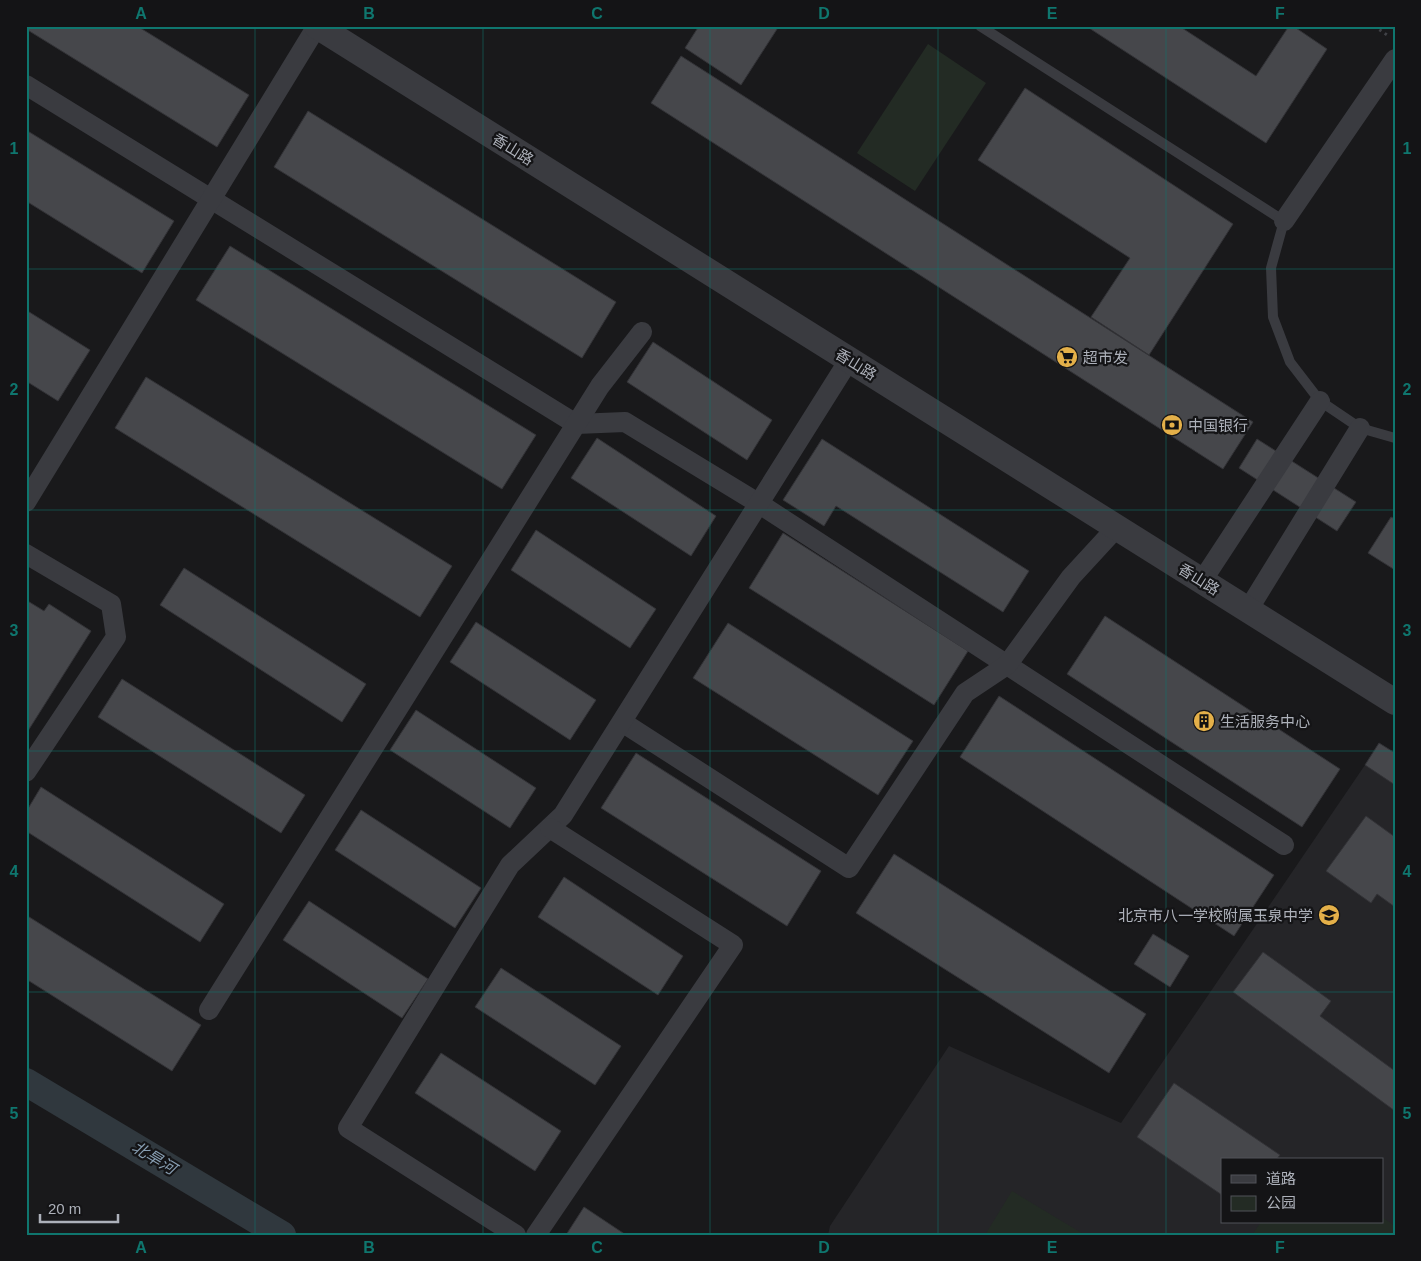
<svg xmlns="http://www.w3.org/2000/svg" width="1421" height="1261" viewBox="0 0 1421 1261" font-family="Helvetica,'Noto Sans SC',sans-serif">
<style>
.built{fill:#252528;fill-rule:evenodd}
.green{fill:#232b24}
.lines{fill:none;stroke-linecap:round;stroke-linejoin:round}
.canal{stroke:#30383e;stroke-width:28}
.building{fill:#46474b;stroke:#333337}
.path{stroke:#414247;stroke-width:3;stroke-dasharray:2.5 4;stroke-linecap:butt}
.service{stroke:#3a3b40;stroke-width:10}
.minor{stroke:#3a3b40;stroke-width:20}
.tertiary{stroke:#3a3b40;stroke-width:26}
.grid{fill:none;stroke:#0f766e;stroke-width:1;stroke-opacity:0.55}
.labels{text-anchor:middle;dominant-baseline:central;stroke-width:4.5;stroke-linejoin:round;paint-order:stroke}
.street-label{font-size:15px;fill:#adb1ba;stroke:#141416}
.poi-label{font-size:15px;fill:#adb1ba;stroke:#141416;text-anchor:start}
.water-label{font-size:16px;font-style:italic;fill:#879db1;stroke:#141416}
.neatline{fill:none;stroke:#0f766e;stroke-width:2}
.grid-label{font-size:16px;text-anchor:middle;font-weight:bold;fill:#0f766e}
</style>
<rect width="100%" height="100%" fill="#19191b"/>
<path class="built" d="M1365,765L1395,785V1235H828L830,1226L949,1046L1121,1123ZM1222,1160H1382V1222H1222Z"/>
<g class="green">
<path d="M928,44L986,83L915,191L857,153Z"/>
<path d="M1012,1191L1085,1235H985Z"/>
<path d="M1382,1217L1395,1226V1235H1252L1261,1222H1382Z"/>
</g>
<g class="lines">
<path class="canal" d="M26,1082L282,1235"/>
</g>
<g class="building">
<path d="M26,26H137L249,95L217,147L26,29Z"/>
<path d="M699,26H779L741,85L685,48Z"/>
<path d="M1086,26H1179L1256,76L1289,26H1293L1327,49L1266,143Z"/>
<path d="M681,56L1253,422L1223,469L651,103Z"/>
<path d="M1025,88L1233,224L1149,355L1091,317L1130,258L978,160Z"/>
<path d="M308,111L616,302L582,358L274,167Z"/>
<path d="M26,130L174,221L142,273L26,201Z"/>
<path d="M230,246L536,435L502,489L196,300Z"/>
<path d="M26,310L90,350L58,401L26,381Z"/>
<path d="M653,342L772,420L747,460L627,382Z"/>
<path d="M146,377L452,566L420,617L115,428Z"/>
<path d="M597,438L716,516L691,556L571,478Z"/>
<path d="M822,439L1029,571L1003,612L836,506L824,526L783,500Z"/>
<path d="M1257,439L1356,502L1337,531L1239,468Z"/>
<path d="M1391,517L1395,519V570L1368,553Z"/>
<path d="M536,530L656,609L630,648L511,570Z"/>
<path d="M783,533L968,651L934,705L749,588Z"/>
<path d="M184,568L366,684L342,722L160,605Z"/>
<path d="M26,600L44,611L49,604L91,631L26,734Z"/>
<path d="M1105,616L1340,769L1302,827L1067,674Z"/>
<path d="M476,622L596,700L570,740L450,662Z"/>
<path d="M728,623L913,741L878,795L693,678Z"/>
<path d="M122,679L305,795L281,833L98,717Z"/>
<path d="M999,696L1274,875L1234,936L960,757Z"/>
<path d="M416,710L536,788L510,828L390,750Z"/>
<path d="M1379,743L1395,753V785L1365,765Z"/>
<path d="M636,753L821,871L787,926L601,808Z"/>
<path d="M41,787L224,904L200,942L26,831V812Z"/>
<path d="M361,810L481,888L455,928L335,850Z"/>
<path d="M1366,816L1395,837V907L1377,894L1371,903L1326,871Z"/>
<path d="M894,854L1146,1014L1109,1073L856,913Z"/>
<path d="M564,877L683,956L658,995L538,917Z"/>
<path d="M309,901L428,979L402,1018L283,940Z"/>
<path d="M26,915L201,1025L172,1071L26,979Z"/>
<path d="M1153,934L1189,956L1170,987L1134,964Z"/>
<path d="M1263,952L1331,1001L1320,1016L1395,1071V1111L1233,992Z"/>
<path d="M501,968L621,1046L595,1085L475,1007Z"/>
<path d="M441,1053L561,1131L535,1171L415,1093Z"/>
<path d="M1174,1083L1280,1155L1276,1160H1222V1195L1137,1137Z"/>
<path d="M584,1207L626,1235H566Z"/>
</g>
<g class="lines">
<path class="path" d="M1374,26L1390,37"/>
<path class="service" d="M980,26L1284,221L1271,268L1273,317L1290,362L1320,401L1360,428L1395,438"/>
<g class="minor">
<path d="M26,85L576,424L625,422L758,503L1284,845"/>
<path d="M1284,221L1395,59"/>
<path d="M26,502L317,26"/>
<path d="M26,554L111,604L116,637L26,772"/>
<path d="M1202,581L1320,401"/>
<path d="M1248,610L1360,428"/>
<path d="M622,722L849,868L965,693L1007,665L1071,577L1117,527"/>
<path d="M209,1010L600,386L642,332"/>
<path d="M516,1235L348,1128L510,865L563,815L849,360"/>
<path d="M536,1235L733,945L550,828"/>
</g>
<path class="tertiary" d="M317,26L1395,702"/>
</g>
<path class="grid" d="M255,26V1235M483,26V1235M710,26V1235M938,26V1235M1166,26V1235M26,269H1395M26,510H1395M26,751H1395M26,992H1395"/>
<defs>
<g id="supermarket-disc" transform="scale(1.125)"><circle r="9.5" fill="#e4b049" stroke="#141416"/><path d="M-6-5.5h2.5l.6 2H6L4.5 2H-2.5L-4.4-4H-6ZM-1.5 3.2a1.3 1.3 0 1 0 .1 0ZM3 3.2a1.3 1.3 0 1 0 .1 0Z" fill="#111"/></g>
<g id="bank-disc" transform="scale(1.125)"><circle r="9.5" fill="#e4b049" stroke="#141416"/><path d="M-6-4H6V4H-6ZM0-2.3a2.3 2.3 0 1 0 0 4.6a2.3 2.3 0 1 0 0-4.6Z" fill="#111"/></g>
<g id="building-disc" transform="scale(1.125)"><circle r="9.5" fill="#e4b049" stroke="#141416"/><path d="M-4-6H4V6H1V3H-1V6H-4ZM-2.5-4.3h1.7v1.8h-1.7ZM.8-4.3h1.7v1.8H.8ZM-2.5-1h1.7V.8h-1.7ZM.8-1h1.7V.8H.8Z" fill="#111"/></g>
<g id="school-disc" transform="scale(1.125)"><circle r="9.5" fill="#e4b049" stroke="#141416"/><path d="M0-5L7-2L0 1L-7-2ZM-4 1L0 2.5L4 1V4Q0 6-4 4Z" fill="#111"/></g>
</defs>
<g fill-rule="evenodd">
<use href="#supermarket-disc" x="1067" y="357"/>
<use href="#bank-disc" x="1172" y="425"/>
<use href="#building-disc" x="1204" y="721"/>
<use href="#school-disc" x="1329" y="915"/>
</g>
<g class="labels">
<g class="street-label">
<text transform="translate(513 149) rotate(32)">香山路</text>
<text transform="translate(856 364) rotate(32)">香山路</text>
<text transform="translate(1199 579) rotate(32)">香山路</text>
</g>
<g class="poi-label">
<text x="1083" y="357">超市发</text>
<text x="1188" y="425">中国银行</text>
<text x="1220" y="721">生活服务中心</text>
<text x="1313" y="915" text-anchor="end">北京市八一学校附属玉泉中学</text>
</g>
<g class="water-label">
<text transform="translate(154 1158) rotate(31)">北旱河</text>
</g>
</g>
<rect width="1421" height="1261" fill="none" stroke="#141416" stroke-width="55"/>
<rect x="1221" y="1158" width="162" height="65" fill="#141416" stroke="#515358"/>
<rect x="1231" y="1175" width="25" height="8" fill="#3a3b40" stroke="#515358"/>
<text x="1266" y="1184" font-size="15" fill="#adb1ba">道路</text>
<rect x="1231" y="1196" width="25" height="15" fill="#232b24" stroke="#515358"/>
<text x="1266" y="1208" font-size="15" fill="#adb1ba">公园</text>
<path d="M40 1214v8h78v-8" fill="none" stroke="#adb1ba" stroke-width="2.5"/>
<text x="48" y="1214" font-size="15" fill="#adb1ba" stroke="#141416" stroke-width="4" paint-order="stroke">20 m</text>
<rect x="28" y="28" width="1366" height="1206" class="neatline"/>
<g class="grid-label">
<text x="141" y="19">A</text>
<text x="369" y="19">B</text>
<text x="597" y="19">C</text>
<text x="824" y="19">D</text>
<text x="1052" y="19">E</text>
<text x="1280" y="19">F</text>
<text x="14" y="154">1</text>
<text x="1407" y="154">1</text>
<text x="14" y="395">2</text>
<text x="1407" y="395">2</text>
<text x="14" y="636">3</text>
<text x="1407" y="636">3</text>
<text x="14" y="877">4</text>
<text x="1407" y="877">4</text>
<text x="14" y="1119">5</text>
<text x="1407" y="1119">5</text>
<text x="141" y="1253">A</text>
<text x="369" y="1253">B</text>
<text x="597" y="1253">C</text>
<text x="824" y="1253">D</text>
<text x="1052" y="1253">E</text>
<text x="1280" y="1253">F</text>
</g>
</svg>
